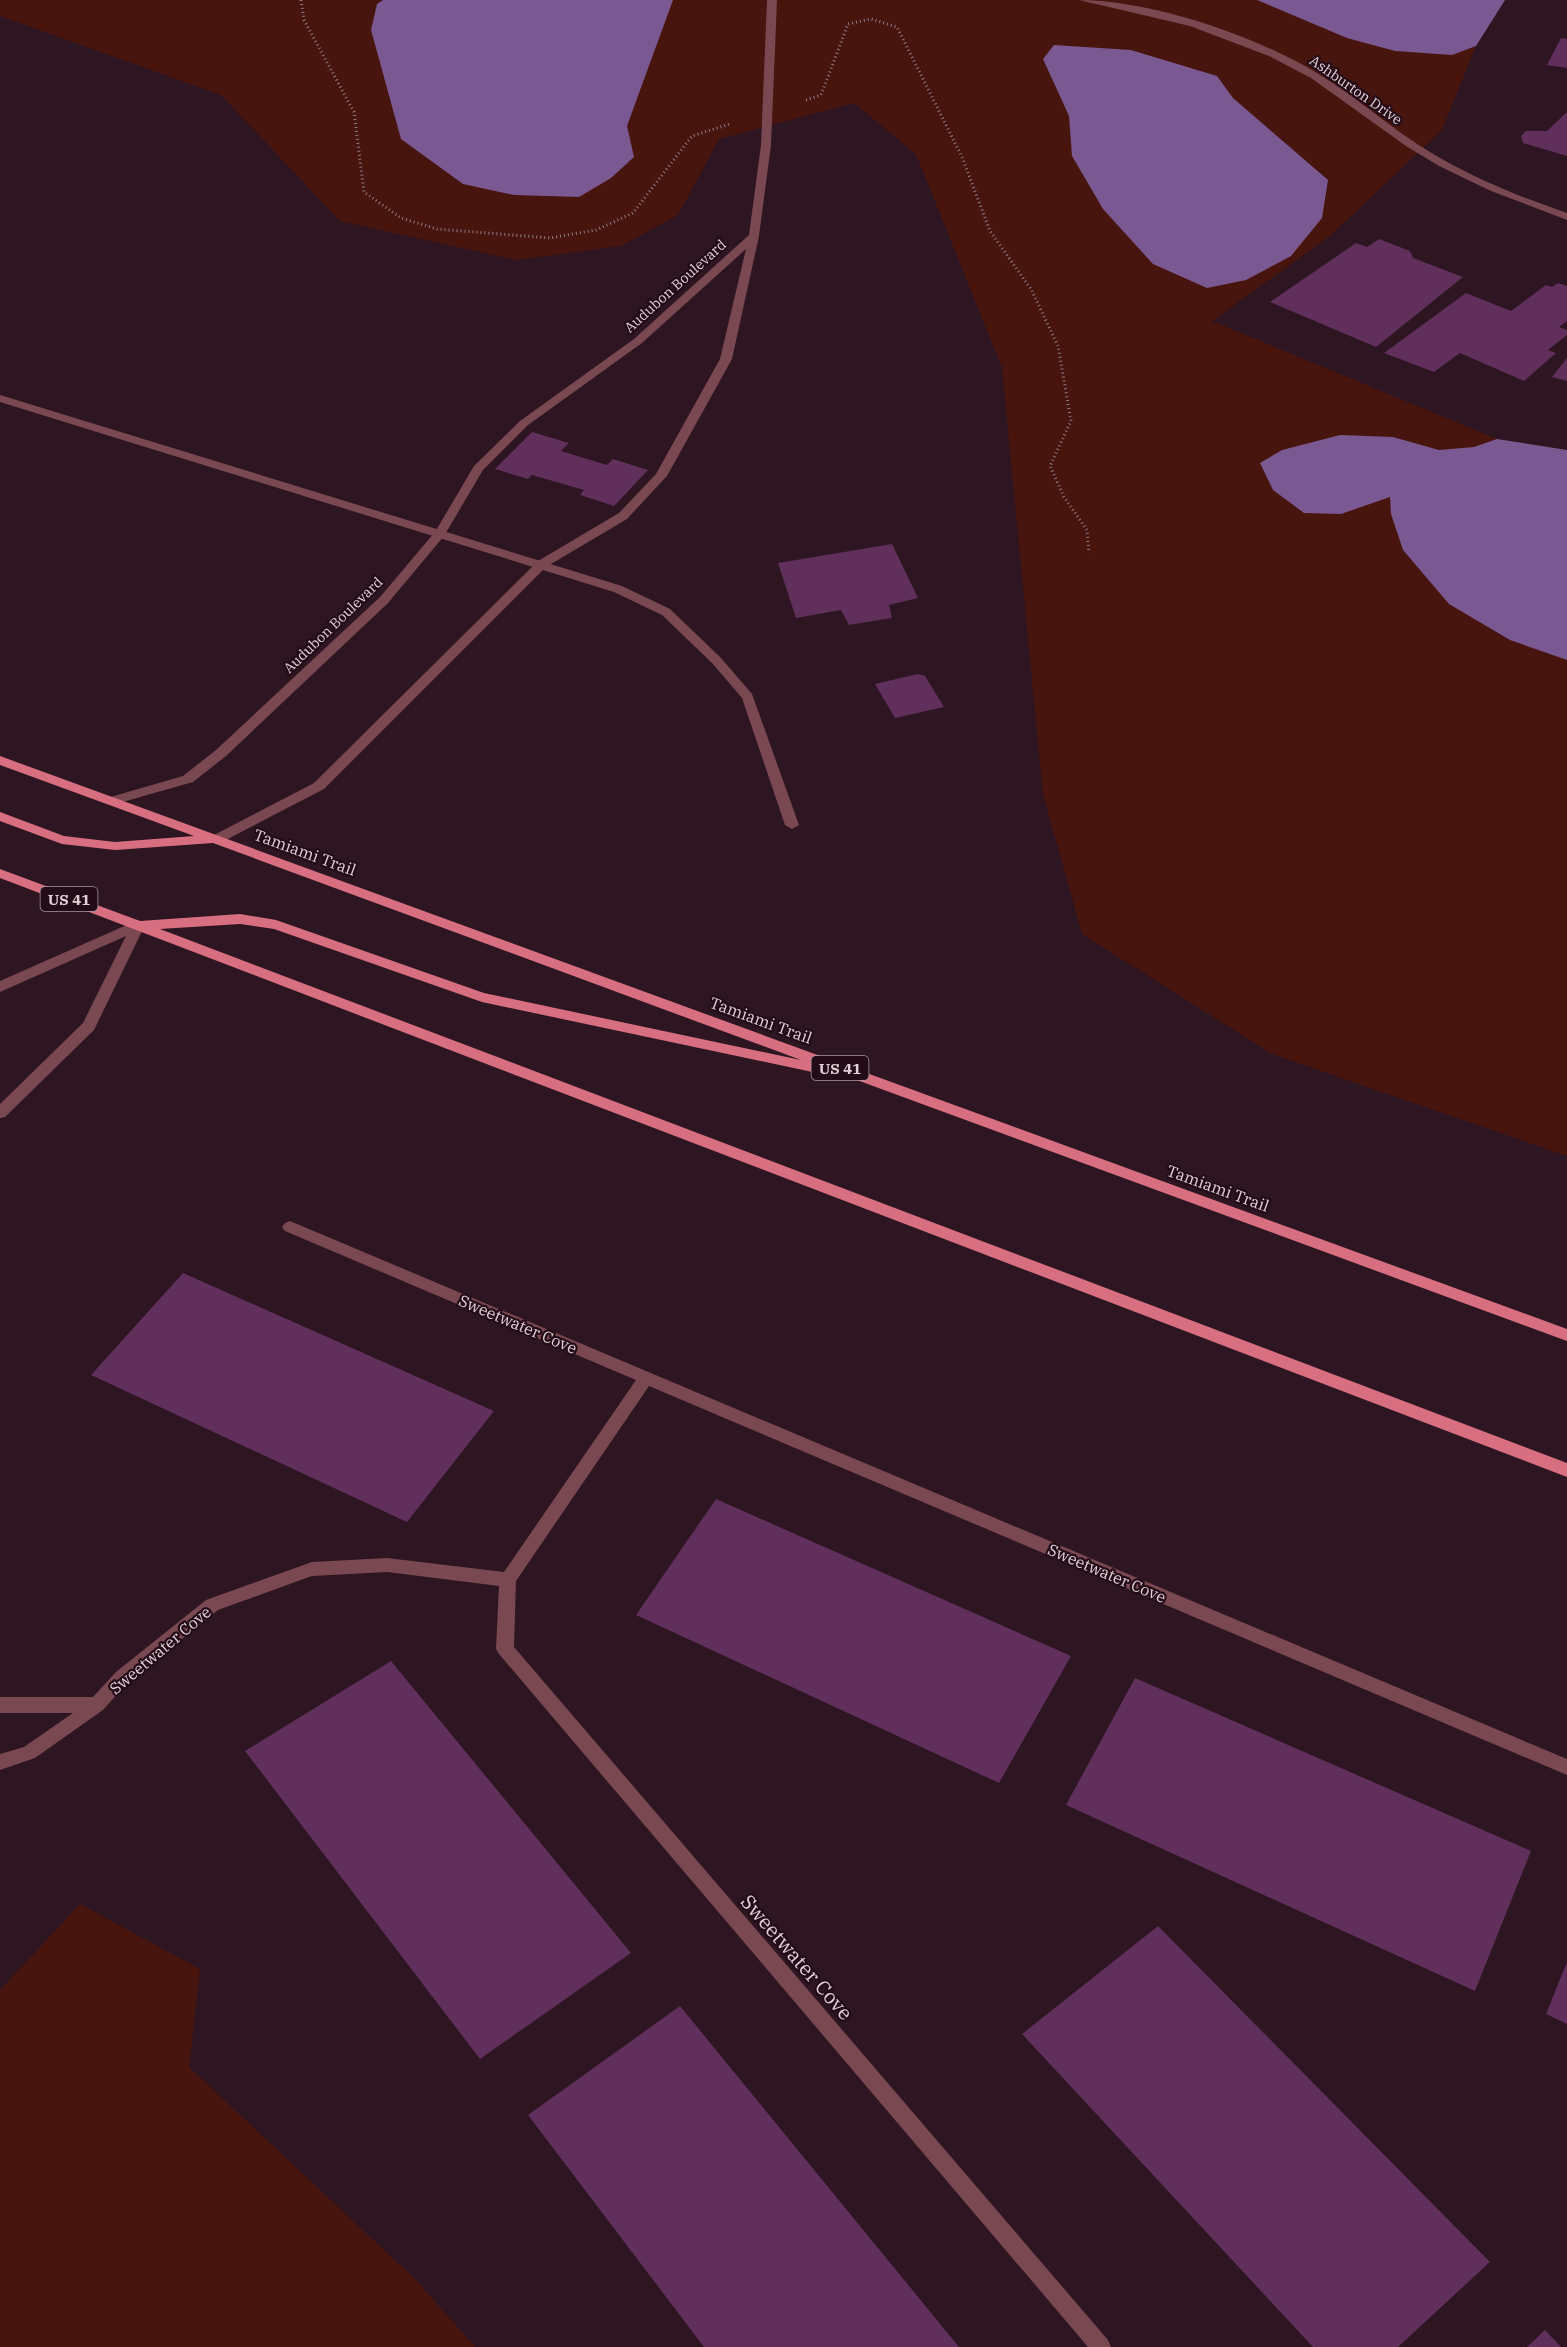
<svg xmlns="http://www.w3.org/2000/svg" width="1567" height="2347" viewBox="0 0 1567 2347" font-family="'IBM Plex Serif',serif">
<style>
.green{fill:#48140e}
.water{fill:#7a5891}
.building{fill:#602f5b}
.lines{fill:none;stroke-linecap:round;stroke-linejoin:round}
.path{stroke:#8f7b84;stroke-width:3;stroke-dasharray:1 3;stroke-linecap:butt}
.lane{fill:#7a4850;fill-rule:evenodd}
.street{fill:#7a4850;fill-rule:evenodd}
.primary{fill:#d76f81;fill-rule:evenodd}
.labels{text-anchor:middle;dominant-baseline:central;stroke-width:4.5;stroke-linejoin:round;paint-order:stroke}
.far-street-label{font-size:14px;fill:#e2d0d7;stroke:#230c17}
.shield{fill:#230c17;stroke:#a9959d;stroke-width:1.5}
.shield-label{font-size:15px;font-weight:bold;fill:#e2d0d7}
.street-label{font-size:16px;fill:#e2d0d7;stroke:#230c17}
.near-street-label{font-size:20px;fill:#e2d0d7;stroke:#230c17}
</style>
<rect width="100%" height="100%" fill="#2d1521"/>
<g class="green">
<path d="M0,0H1505L1476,46L1442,130L1330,236L1212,321L1497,439L1567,450V1156L1272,1054L1082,934L1043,794L1002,368L916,154L854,103L719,139L678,215L621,246L516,260L340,221L221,95L0,16Z"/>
<path d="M80,1904L200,1969L189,2067L416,2280L475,2347H0V1990Z"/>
</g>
<g class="water">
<path d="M383,0H673L627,126L634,157L611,178L579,197L514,195L463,184L401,139L371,30L377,4Z"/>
<path d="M1257,0H1505L1476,46L1452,55L1395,51L1347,38Z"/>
<path d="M1054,45L1131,50L1217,76L1233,98L1328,180L1322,218L1291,256L1246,280L1207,288L1153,264L1103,209L1072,156L1069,116L1043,59Z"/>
<path d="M1340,435L1393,437L1439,450L1474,447L1497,439L1567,450V660L1510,640L1449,604L1403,550L1391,514L1390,497L1341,514L1304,513L1273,490L1260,463L1282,450Z"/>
</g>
<g class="building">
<path d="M1561,38L1567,39V68L1547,65Z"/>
<path d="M1567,112V156L1523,143L1521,136L1526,131H1547Z"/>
<path d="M1379,239L1410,251L1413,258L1463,277L1376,347L1270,302L1356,243L1367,247Z"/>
<path d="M1558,283L1567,286V321L1559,327L1567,330V335L1548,350L1556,353L1524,381L1460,353L1434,372L1384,353L1466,293L1511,311L1546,285L1552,287Z"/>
<path d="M1567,358V381L1552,377Z"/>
<path d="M532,432L569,443L561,451L607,465L613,459L648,470L614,506L580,495L584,490L532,475L528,479L495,469Z"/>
<path d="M892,544L918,598L889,605L892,618L849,625L841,610L796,618L778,563Z"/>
<path d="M918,674L925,676L944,707L895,718L875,684Z"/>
<path d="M183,1273L494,1411L407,1522L91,1375Z"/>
<path d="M716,1499L1071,1656L999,1783L636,1615Z"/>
<path d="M391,1661L631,1953L480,2059L245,1751Z"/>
<path d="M1135,1678L1531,1851L1475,1991L1066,1805Z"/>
<path d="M1158,1926L1490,2262L1398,2347H1313L1022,2034Z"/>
<path d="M1567,1962V2024L1546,2014Z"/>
<path d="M680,2006L959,2347H704L528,2115Z"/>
<path d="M1545,2330L1561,2347H1527Z"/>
</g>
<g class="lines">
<g class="path">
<path d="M301,0L304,20L354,112L364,192L401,218L437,229L550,238L596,230L633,213L692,136L730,124"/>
<path d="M806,100L821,95L848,24L871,19L897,27L962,157L990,231L1031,289L1058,346L1071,421L1050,466L1064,497L1087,530L1089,553"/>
</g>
<path class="lane" d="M0,395L622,586L670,609L721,658L752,694L799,825L792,829L785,825L742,698L713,664L662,615L614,592L0,402Z"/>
<g class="street">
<path d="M767,0H777L771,145L759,236L732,359L667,476L627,519L546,567L324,789L222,842H212L210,839L212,836L314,783L538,561L619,513L656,474L720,359L746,249L642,343L528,425L483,470L444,536L388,603L226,756L193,782L112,805L107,804L105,801L107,798L183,776L216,750L380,597L435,532L474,466L520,421L634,339L749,235L761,145Z"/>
<path d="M1079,0C1151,0 1256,36 1317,73C1357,97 1390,128 1430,152C1473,178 1520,197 1567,213V220L1491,191L1439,166L1406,146L1311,78L1269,56L1190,26Z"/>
<path d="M138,920L145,925L94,1030L5,1117L0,1118V1104L83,1023L126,936L0,992V981Z"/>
<path d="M290,1221L1567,1759V1775L649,1386L516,1581L514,1647L1108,2340L1111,2347H1088L499,1654L496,1649L499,1586L387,1572L312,1576L218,1610L128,1682L103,1710L35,1758L0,1770V1754L24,1747L73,1713H0V1697H93L116,1672L206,1600L312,1562L387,1558L504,1572L636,1380L285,1231L282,1227L285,1223Z"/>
</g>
<path class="primary" d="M0,756L1567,1329V1341L824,1068L817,1073L482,1002L274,929L240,924L160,929L1567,1463V1477L0,878V869L140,921L240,914L276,920L484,993L801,1060L213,843L115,850L62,844L0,821V812L64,836L115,842L194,836L0,765Z"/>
</g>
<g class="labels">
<g class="far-street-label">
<text transform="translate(1356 90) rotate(35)">Ashburton Drive</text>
<text transform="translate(675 286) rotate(-42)">Audubon Boulevard</text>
<text transform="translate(333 625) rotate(-44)">Audubon Boulevard</text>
</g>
<g class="shield">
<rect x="40.5" y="887" width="57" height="24" rx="4.5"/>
<rect x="811.5" y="1056" width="57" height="24" rx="4.5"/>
</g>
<g class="shield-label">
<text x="69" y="899">US 41</text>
<text x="840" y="1068">US 41</text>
</g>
<g class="street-label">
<text transform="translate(305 852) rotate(20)">Tamiami Trail</text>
<text transform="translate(761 1020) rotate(20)">Tamiami Trail</text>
<text transform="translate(1218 1188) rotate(20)">Tamiami Trail</text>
<text transform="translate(518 1324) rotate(23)">Sweetwater Cove</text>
<text transform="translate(1107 1573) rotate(23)">Sweetwater Cove</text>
<text transform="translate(160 1650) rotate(-40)">Sweetwater Cove</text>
</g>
<g class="near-street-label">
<text transform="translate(797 1957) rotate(49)">Sweetwater Cove</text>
</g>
</g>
</svg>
